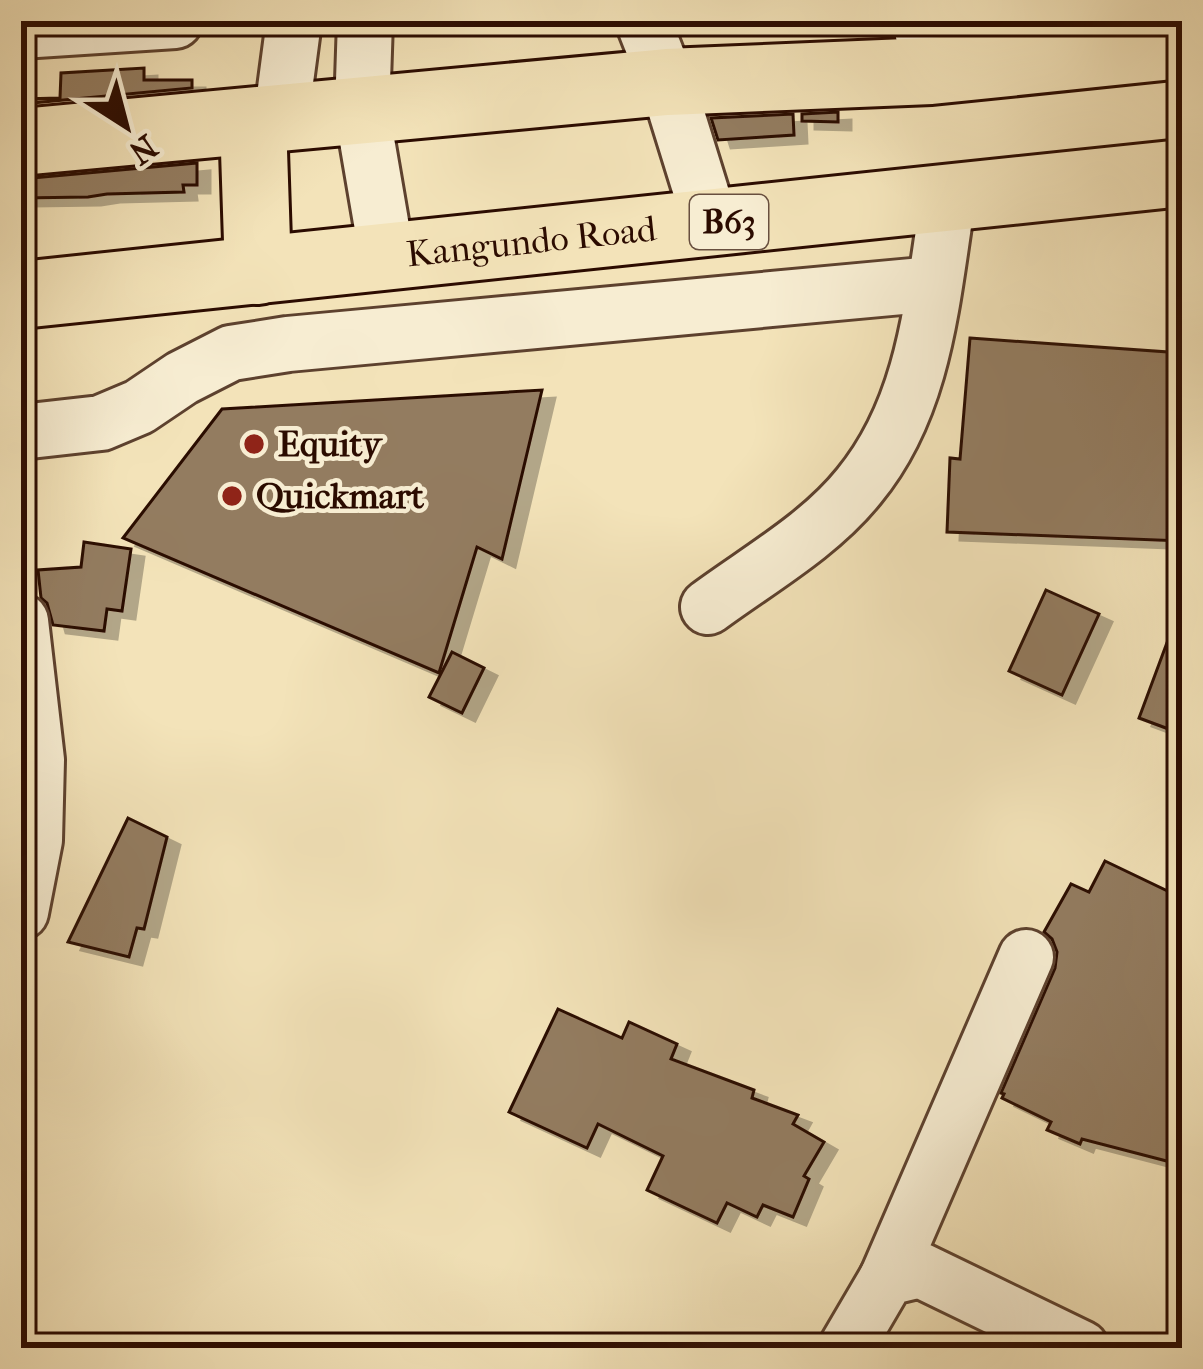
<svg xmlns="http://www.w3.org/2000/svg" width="1203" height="1369" viewBox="0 0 1203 1369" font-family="'IM FELL French Canon',serif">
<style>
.building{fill:#937b60;stroke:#2b0b00;stroke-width:3;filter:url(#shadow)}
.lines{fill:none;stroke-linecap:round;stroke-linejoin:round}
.minor-casing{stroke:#5d412e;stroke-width:60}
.highway-casing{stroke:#2b0b00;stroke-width:72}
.minor{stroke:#f7edd2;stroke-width:54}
.highway{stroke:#f3e3b9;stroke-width:66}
.poi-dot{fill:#8f2418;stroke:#f7edd2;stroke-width:4.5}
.labels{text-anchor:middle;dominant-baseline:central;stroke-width:9;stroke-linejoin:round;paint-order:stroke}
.shield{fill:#f7edd2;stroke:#684f3f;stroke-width:3}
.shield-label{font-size:33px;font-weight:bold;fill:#2b0b00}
.street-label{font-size:36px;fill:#2b0b00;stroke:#f7edd2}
.poi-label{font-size:36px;font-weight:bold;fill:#2b0b00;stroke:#f7edd2;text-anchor:start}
</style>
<defs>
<filter id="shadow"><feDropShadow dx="13" dy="8" stdDeviation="0" flood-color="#0004"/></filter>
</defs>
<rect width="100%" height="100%" fill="#f3e3b9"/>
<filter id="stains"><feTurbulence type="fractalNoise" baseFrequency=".00167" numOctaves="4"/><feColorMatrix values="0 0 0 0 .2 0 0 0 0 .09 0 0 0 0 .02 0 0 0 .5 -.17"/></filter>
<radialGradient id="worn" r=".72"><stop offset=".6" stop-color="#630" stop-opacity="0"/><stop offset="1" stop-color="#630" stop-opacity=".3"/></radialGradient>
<g class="building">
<path d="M144,68V80H192V88L21,104V99L60,98L61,73Z"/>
<path d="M838,112V122L802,121V114Z"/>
<path d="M793,114L794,135L718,140L711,118Z"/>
<path d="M197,163V185H183L184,192L107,194L88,197L21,198V179Z"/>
<path d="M970,338L1182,353V541L947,532L950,458L960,459Z"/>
<path d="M542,390L502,559L477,547L439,673L123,538L222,409Z"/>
<path d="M84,542L131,549L122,611L107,609L104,631L53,625L47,603L41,598L38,570L81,567Z"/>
<path d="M1046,590L1099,614L1062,695L1009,671Z"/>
<path d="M1178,613L1182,614V734L1139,718Z"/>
<path d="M452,652L484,668L462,713L429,697Z"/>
<path d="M128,818L167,837L144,929L137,928L129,957L68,942Z"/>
<path d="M1105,861L1182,898V1165L1082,1139L1080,1144L1047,1130L1051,1122L1002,1098L1004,1094L1001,1093L1055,968L1057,952L1052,939L1044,932L1071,884L1089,892Z"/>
<path d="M558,1009L622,1038L629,1022L677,1044L671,1059L754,1090L752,1098L798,1115L793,1124L824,1142L804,1176L809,1179L793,1217L763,1205L757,1217L727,1203L717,1223L647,1190L663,1156L598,1124L587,1148L509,1112Z"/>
</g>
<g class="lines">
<g class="minor-casing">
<g id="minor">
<path d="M365,21L362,111L387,257"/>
<path d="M643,21L667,82L711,224"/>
<path d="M920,21L931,71"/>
<path d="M21,31L175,21"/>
<path d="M281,119L294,21"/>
<path d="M21,432L101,423L139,407L182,378L231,353L288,344L934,284"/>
<path d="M708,607C758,570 819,536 859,486C926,405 932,298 948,199"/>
<path d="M21,621L37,760L35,840L21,912"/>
<path d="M887,1278L1026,957"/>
<path d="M846,1348L887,1278L920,1270L1081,1348"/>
</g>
</g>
<g class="highway-casing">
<g id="highway">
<path d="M253,121L258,271"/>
<path d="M21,142L667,82L931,71L1182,45"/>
<path id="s1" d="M21,295L1182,173"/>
</g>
</g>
<use href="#minor" class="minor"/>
<use href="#highway" class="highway"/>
</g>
<g class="poi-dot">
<circle cx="254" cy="444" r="12"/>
<circle cx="232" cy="496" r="12"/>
</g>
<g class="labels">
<rect class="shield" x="690" y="195" width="78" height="54" rx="9"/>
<g class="shield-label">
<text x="729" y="222">B63</text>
</g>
<g class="street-label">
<text stroke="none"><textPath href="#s1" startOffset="513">Kangundo Road</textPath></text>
</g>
<g class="poi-label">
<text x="278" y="444">Equity</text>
<text x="256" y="496">Quickmart</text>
</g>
</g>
<rect width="1203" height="1369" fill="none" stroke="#f3e3b9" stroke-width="72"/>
<rect x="24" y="24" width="1155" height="1321" fill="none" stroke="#2b0b00" stroke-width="6"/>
<rect x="36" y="36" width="1131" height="1297" fill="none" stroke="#2b0b00" stroke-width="3"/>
<g transform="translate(126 126) rotate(144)" stroke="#f7edd2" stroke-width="9" paint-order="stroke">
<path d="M0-9L21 45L0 30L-21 45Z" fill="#2b0b00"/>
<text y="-18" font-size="33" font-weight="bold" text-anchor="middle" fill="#2b0b00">N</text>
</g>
<rect width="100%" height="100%" filter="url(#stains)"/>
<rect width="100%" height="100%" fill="url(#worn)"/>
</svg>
